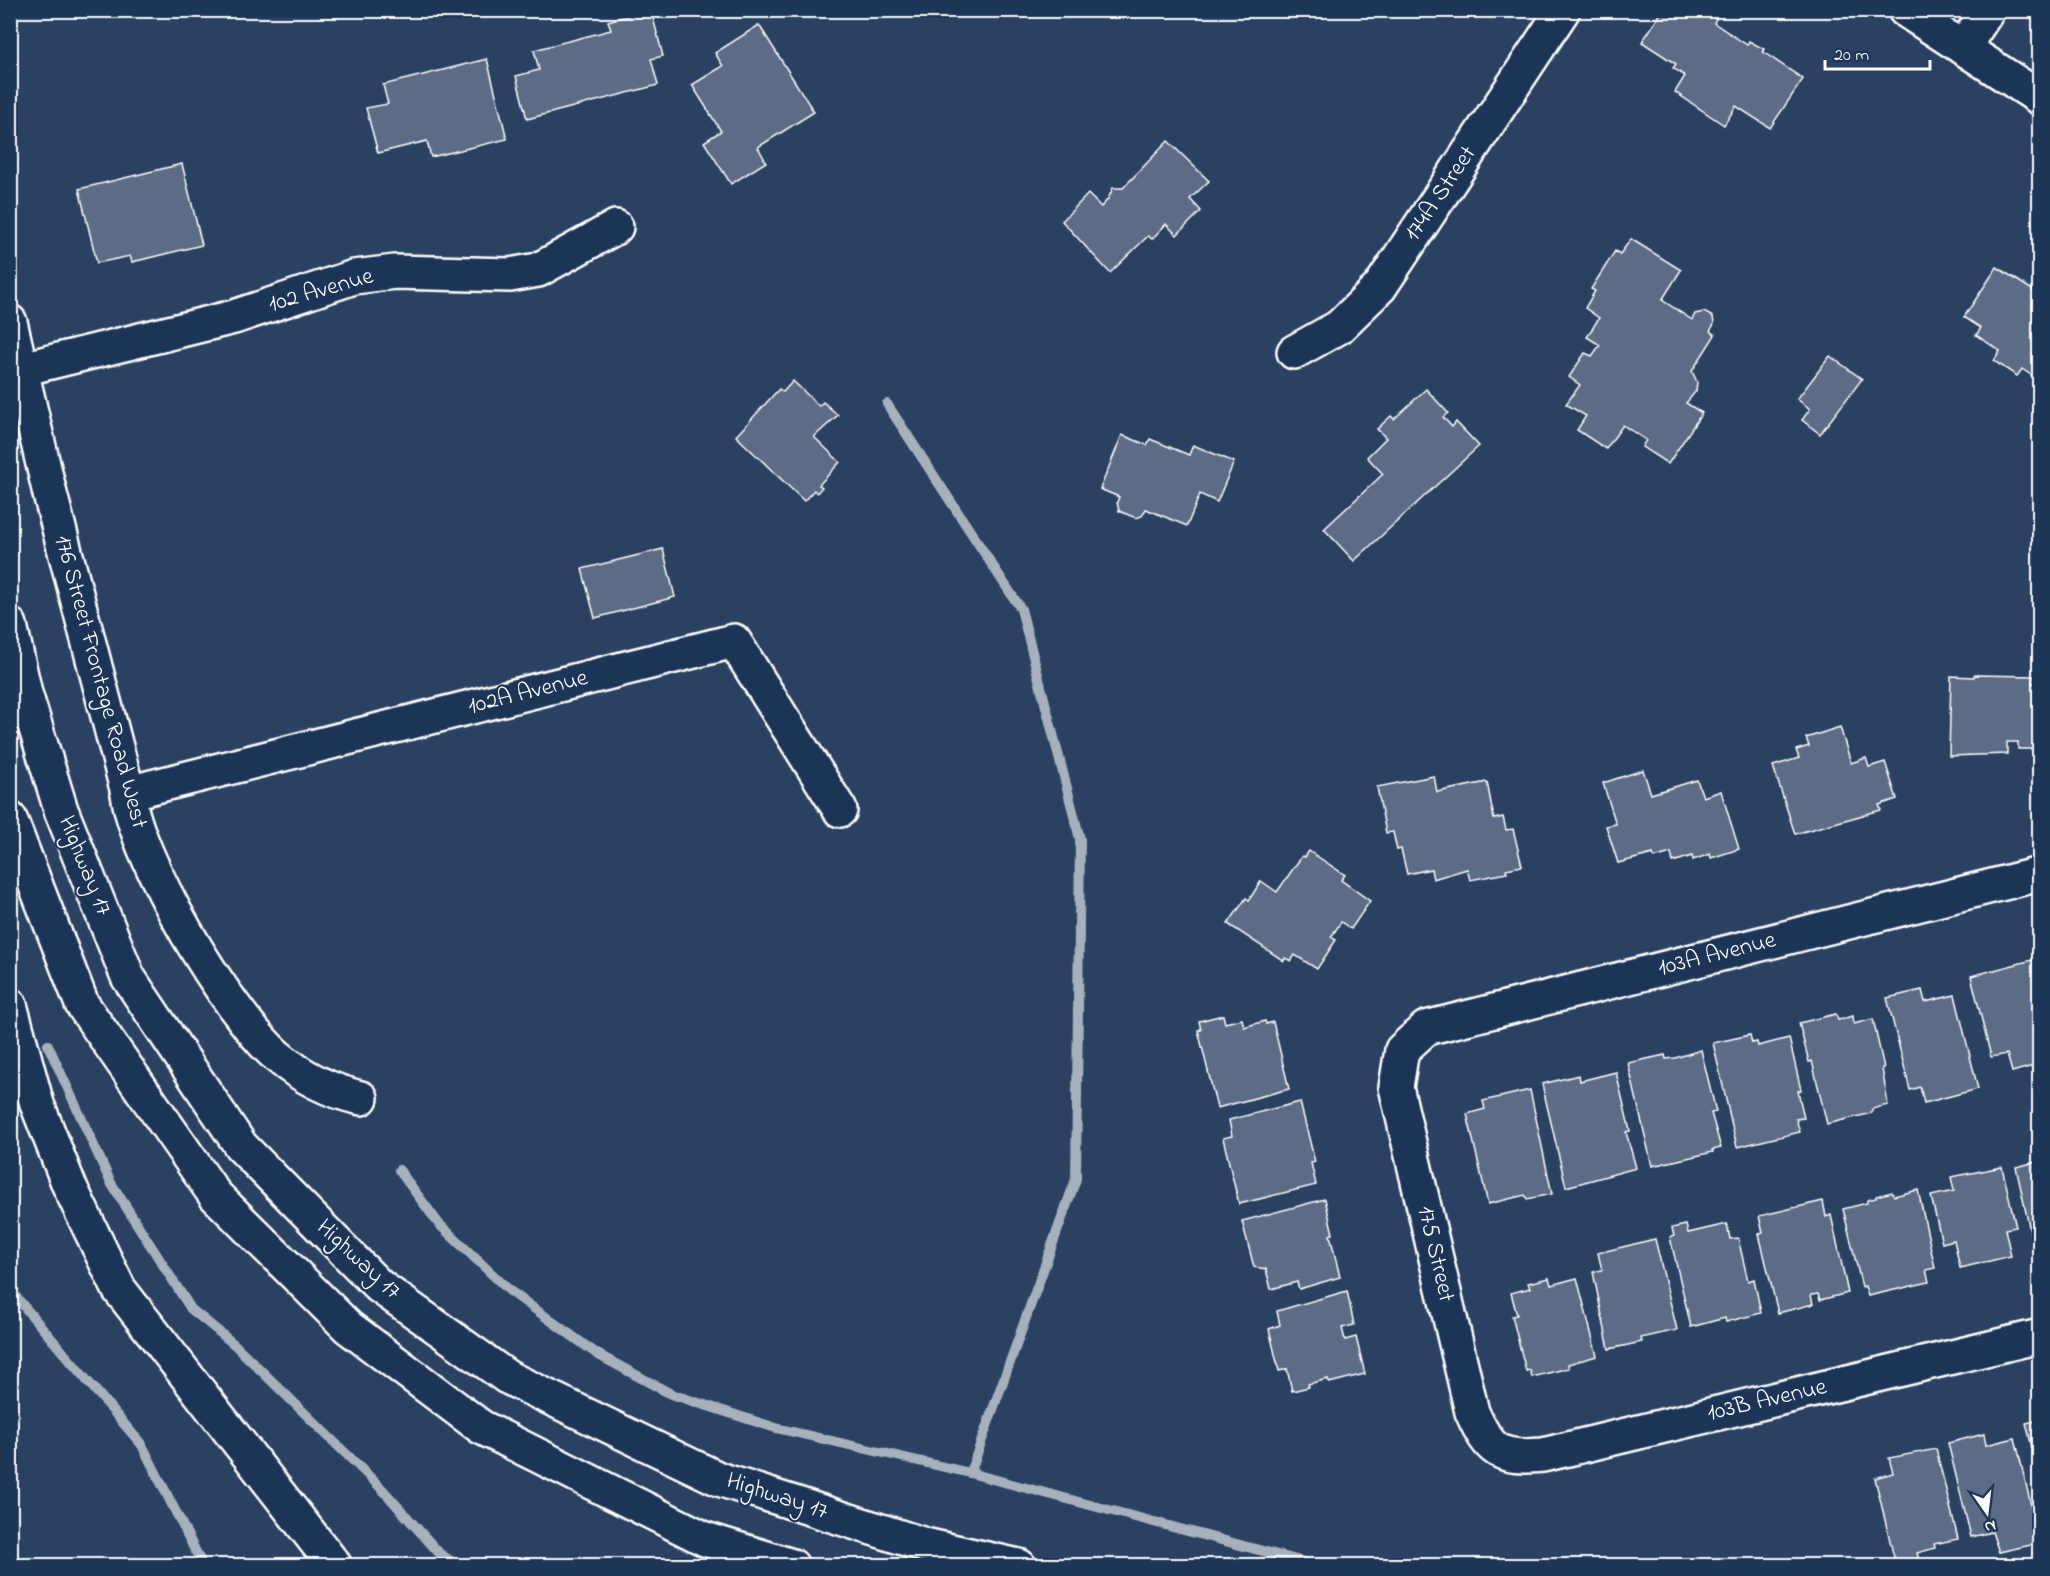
<svg xmlns="http://www.w3.org/2000/svg" width="2050" height="1576" viewBox="0 0 2050 1576" font-family="'Indie Flower',sans-serif">
<style>
.lines{fill:none;stroke-linecap:round;stroke-linejoin:round}
.stream{stroke:#a7b1be;stroke-width:10}
.building{fill:#5b6c86;stroke:#fff;stroke-width:1.5}
.minor-casing{stroke:#fff;stroke-width:38}
.trunk-casing{stroke:#fff;stroke-width:38}
.minor{stroke:#1d3557;stroke-width:33}
.trunk{stroke:#1d3557;stroke-width:33}
.labels{text-anchor:middle;dominant-baseline:central;stroke-width:4.5;stroke-linejoin:round;paint-order:stroke}
.street-label{font-size:24px;fill:#fff;stroke:#1d3557}
</style>
<rect width="100%" height="100%" fill="#2a4161"/>
<filter id="ink" filterUnits="userSpaceOnUse"><feTurbulence type="fractalNoise" baseFrequency=".0167" numOctaves="2"/><feDisplacementMap in="SourceGraphic" scale="12" xChannelSelector="R" yChannelSelector="G"/><feConvolveMatrix kernelMatrix="1 2 1 2 8 2 1 2 1" color-interpolation-filters="sRGB"/></filter>
<g filter="url(#ink)">
<g class="lines">
<g class="stream">
<path d="M887,404L1021,609L1080,839L1076,1179L970,1473"/>
<path d="M48,1045L111,1183L191,1309L235,1345L382,1489L440,1554L458,1566"/>
<path d="M399,1170L439,1224L510,1291L597,1354L671,1394L776,1428L970,1473L1319,1566"/>
<path d="M10,1290L142,1445L203,1566"/>
</g>
</g>
<g class="building">
<path d="M651,10L663,56L651,59L658,85L527,119L516,76L539,70L534,50L611,30L608,21Z"/>
<path d="M1663,10H1720L1714,23L1747,45L1749,41L1764,49L1763,52L1803,79L1770,128L1736,106L1724,125L1675,92L1685,76L1673,68L1676,64L1642,42Z"/>
<path d="M759,25L814,112L758,147L766,162L731,184L704,142L721,131L692,85L723,66L715,53Z"/>
<path d="M487,59L507,139L431,157L427,141L378,153L366,108L388,104L383,85Z"/>
<path d="M1168,141L1209,181L1190,199L1201,211L1177,235L1166,224L1152,239L1148,236L1110,273L1062,221L1088,194L1101,207L1108,199L1113,188H1123Z"/>
<path d="M182,164L202,245L132,262L130,256L97,263L79,189Z"/>
<path d="M1631,239L1681,270L1662,300L1692,320L1695,314L1704,312L1713,317L1714,324L1710,331L1715,335L1692,371L1697,382L1696,391L1686,403L1702,413L1668,464L1642,447L1646,440L1623,425L1606,449L1577,430L1586,416L1566,404L1580,385L1569,377L1585,353L1592,356L1600,345L1587,337L1599,318L1585,308L1595,291L1591,289L1615,251L1620,254Z"/>
<path d="M1997,267L2040,295V381L2022,369L2017,376L1994,361L2000,351L1976,335L1981,328L1964,317Z"/>
<path d="M1830,356L1862,379L1820,434L1802,420L1810,409L1797,399Z"/>
<path d="M793,381L819,406L823,402L838,415L814,437L840,462L819,485L822,487L817,493L814,490L804,501L736,436L779,389L783,392Z"/>
<path d="M1426,389L1448,413L1443,417L1452,427L1456,422L1479,446L1354,561L1324,529L1383,474L1367,457L1386,438L1377,429L1391,416L1394,419Z"/>
<path d="M1122,435L1147,445L1150,439L1189,455L1193,445L1234,462L1217,502L1200,494L1187,526L1146,509L1142,516L1136,518L1119,511L1117,502L1119,497L1100,489Z"/>
<path d="M663,549L675,597L595,618L582,569Z"/>
<path d="M1974,675L2033,676L2032,683H2040V749H2018V742H2007V754L1949,756L1951,676L1974,677Z"/>
<path d="M1840,727L1851,763L1866,758L1869,767L1885,762L1897,799L1879,805L1881,810L1795,834L1773,766L1799,758L1796,750L1809,746L1806,738Z"/>
<path d="M1643,770L1651,794L1697,780L1703,797L1721,791L1739,849L1711,858L1710,854L1693,860L1692,856L1673,862L1671,853L1654,858L1653,854L1618,863L1606,826L1616,824L1603,783Z"/>
<path d="M1434,776L1437,792L1487,782L1494,819L1503,817L1506,830L1513,829L1522,866L1506,869L1507,873L1470,880L1467,869L1433,879L1431,869L1407,874L1401,849L1397,850L1393,832L1386,833L1377,787Z"/>
<path d="M1309,851L1345,875L1341,880L1370,901L1351,929L1341,922L1331,937L1336,940L1317,969L1295,955L1291,961L1285,958L1284,961L1228,924L1246,898L1249,900L1261,881L1277,892L1302,856L1305,857Z"/>
<path d="M2040,958V1064L2012,1072L2007,1054L1991,1057L1971,976Z"/>
<path d="M1922,990L1925,1002L1955,995L1978,1089L1924,1103L1920,1087L1910,1090L1887,998Z"/>
<path d="M1836,1014L1838,1020L1853,1016L1854,1024L1873,1019L1884,1068H1882L1888,1105L1872,1109V1113L1827,1124L1812,1061L1809,1062L1799,1023Z"/>
<path d="M1223,1015L1225,1023L1242,1019L1244,1027L1265,1021L1266,1024L1273,1022L1289,1089L1217,1108L1198,1030H1201L1199,1021Z"/>
<path d="M1750,1035L1752,1043L1757,1042L1758,1046L1789,1038L1801,1090L1798,1091L1804,1118L1796,1119L1800,1132L1737,1147L1713,1043Z"/>
<path d="M1701,1050L1716,1112L1711,1113L1721,1148L1712,1150L1713,1152L1652,1166L1628,1063L1665,1055L1666,1059L1675,1058Z"/>
<path d="M1616,1072L1630,1131L1626,1132L1636,1168L1566,1187L1542,1084L1579,1075L1580,1081Z"/>
<path d="M1530,1090L1552,1194L1527,1199L1525,1195L1488,1204L1467,1114L1485,1109L1483,1101Z"/>
<path d="M1300,1102L1315,1162L1311,1163L1316,1185L1239,1204L1223,1138L1232,1136L1229,1120Z"/>
<path d="M2040,1161V1233L2031,1235L2016,1167Z"/>
<path d="M2002,1167L2016,1227L2005,1229L2011,1256L1960,1268L1954,1240L1942,1243L1931,1196L1954,1191L1951,1177Z"/>
<path d="M1918,1190L1935,1268L1926,1270L1929,1282L1868,1296L1865,1286L1862,1287L1843,1209L1867,1203V1200L1876,1198V1196L1892,1192L1894,1196Z"/>
<path d="M1325,1199L1333,1234L1330,1235L1340,1277L1299,1289L1297,1282L1271,1289L1266,1269L1254,1267L1242,1221Z"/>
<path d="M1823,1201L1826,1217L1831,1215L1848,1293L1820,1300L1818,1294L1811,1295L1813,1304L1778,1313L1759,1234L1763,1233L1759,1216Z"/>
<path d="M1727,1224L1730,1239L1738,1238L1748,1281L1754,1279L1761,1313L1726,1322L1725,1318L1691,1327L1670,1237L1674,1236L1672,1228L1686,1225L1688,1233Z"/>
<path d="M1655,1239L1677,1330L1641,1338L1642,1342L1609,1349L1593,1272L1602,1270L1598,1253Z"/>
<path d="M1549,1278L1551,1285L1577,1278L1597,1356L1568,1364L1569,1368L1532,1377L1530,1370L1526,1371L1512,1316L1517,1315L1511,1293L1530,1288L1528,1283Z"/>
<path d="M1347,1291L1354,1325L1342,1328L1345,1340L1356,1337L1365,1374L1329,1383L1328,1379L1308,1384L1309,1387L1292,1391L1287,1369L1279,1371L1269,1329L1280,1325L1277,1311Z"/>
<path d="M2040,1420V1463H2036L2026,1423Z"/>
<path d="M1984,1434L1986,1445L2015,1438L2040,1543L1999,1552L1992,1532L1971,1537L1948,1443Z"/>
<path d="M1936,1449L1958,1539L1934,1544L1935,1548L1917,1553L1920,1563L1896,1566L1875,1478L1893,1473L1889,1458Z"/>
</g>
<g class="lines">
<g class="minor-casing">
<g id="minor">
<path d="M1905,10L2040,98"/>
<path d="M1963,48L1988,10"/>
<path d="M10,322L50,494L128,793C136,859 226,1011 277,1056C302,1077 329,1091 361,1098"/>
<path d="M1294,352L1339,327L1380,287L1563,10"/>
<path d="M22,369L234,317L354,277L395,272L510,275L538,270L616,227"/>
<path d="M128,793L734,641L840,810"/>
<path d="M2040,874L1426,1028L1402,1050L1396,1087L1472,1412C1490,1452 1499,1459 1543,1455L2040,1336"/>
</g>
</g>
<g class="trunk-casing">
<g id="trunk">
<path d="M10,625L25,693L61,810L128,977L241,1146L379,1286L507,1377L719,1479L925,1545L1019,1566"/>
<path d="M10,819L82,1004L215,1195L348,1327L481,1427L705,1539L792,1566"/>
<path d="M10,1005L37,1104L69,1185L119,1289L335,1566"/>
</g>
</g>
<use href="#minor" class="minor"/>
<use href="#trunk" class="trunk"/>
</g>
</g>
<g class="labels">
<g class="street-label">
<text transform="translate(1441 194) rotate(-56)">174A Street</text>
<text transform="translate(321 291) rotate(-16)">102 Avenue</text>
<text transform="translate(100 682) rotate(75)">176 Street Frontage Road West</text>
<text transform="translate(528 693) rotate(-14)">102A Avenue</text>
<text transform="translate(84 866) rotate(68)">Highway 17</text>
<text transform="translate(1717 955) rotate(-14)">103A Avenue</text>
<text transform="translate(1435 1254) rotate(77)">175 Street</text>
<text transform="translate(358 1260) rotate(43)">Highway 17</text>
<text transform="translate(1767 1401) rotate(-13)">103B Avenue</text>
<text transform="translate(777 1497) rotate(18)">Highway 17</text>
</g>
</g>
<rect width="2050" height="1576" fill="none" stroke="#1d3557" stroke-width="36"/>
<rect x="18" y="18" width="2014" height="1540" fill="none" stroke="#fff" stroke-width="2" filter="url(#ink)"/>
<g transform="translate(1987 1513) rotate(166)" stroke="#1d3557" stroke-width="4.5" paint-order="stroke">
<path d="M0-4.5L10 22L0 15L-10 22Z" fill="#ffffff"/>
<text y="-9" font-size="16" font-weight="bold" text-anchor="middle" fill="#ffffff">N</text>
</g>
<path d="M1825 60v9h105v-9" fill="none" stroke="#ffffff" stroke-width="3"/>
<text x="1834" y="60" font-size="18" fill="#ffffff" stroke="#1d3557" stroke-width="4.5" paint-order="stroke">20 m</text>
</svg>
